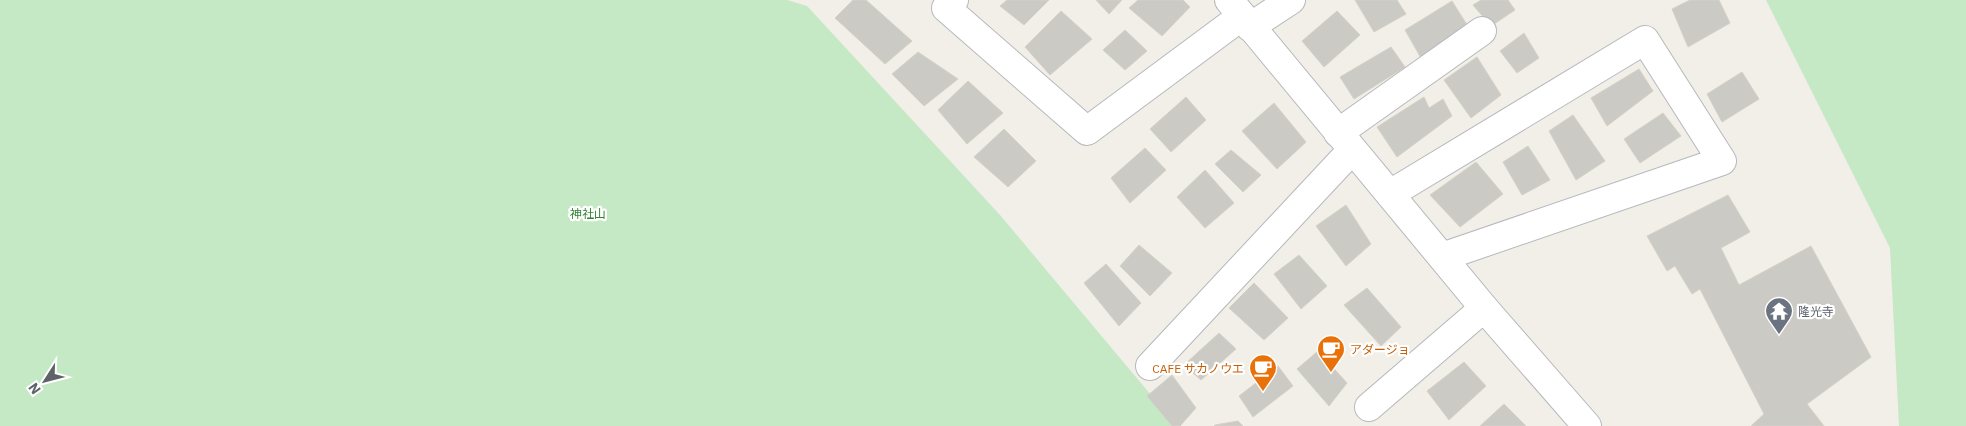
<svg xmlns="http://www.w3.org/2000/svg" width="1966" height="426" viewBox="0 0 1966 426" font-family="'IBM Plex Sans','Noto Sans JP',sans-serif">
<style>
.green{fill:#c5e8c5}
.building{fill:#cccac5;stroke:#d6d1c6}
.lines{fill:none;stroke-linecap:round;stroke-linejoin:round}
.minor-casing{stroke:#b5b8bc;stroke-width:30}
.minor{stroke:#fff;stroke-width:28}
.labels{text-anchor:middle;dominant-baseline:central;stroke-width:4.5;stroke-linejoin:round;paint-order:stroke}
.park-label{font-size:12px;fill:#348238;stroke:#fff}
.worship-label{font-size:12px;fill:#5b616d;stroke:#fff;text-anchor:start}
.food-label{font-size:12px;fill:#c56008;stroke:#fff;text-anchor:start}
</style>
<rect width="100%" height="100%" fill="#f1efe8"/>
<g class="green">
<path d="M0,0H787L807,6L1000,215L1177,426H0Z"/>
<path d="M1766,0H1966V426H1899L1890,248Z"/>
</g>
<g class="building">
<path d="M853,0H866L912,41L885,64L835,18Z"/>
<path d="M1007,0H1049L1024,25L1000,6Z"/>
<path d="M1096,0H1122L1109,14Z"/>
<path d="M1138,0H1183L1190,7L1162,36L1129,8Z"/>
<path d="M1355,0H1397L1406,14L1374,32Z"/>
<path d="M1481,0H1508L1515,10L1491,26L1473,5Z"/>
<path d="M1690,0H1719L1730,23L1688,47L1672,9Z"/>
<path d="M1452,1L1469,28L1421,58L1405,30Z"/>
<path d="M1061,11L1092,39L1050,75L1025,47Z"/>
<path d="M1337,11L1360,35L1324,67L1302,41Z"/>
<path d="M1125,30L1147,51L1125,70L1103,50Z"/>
<path d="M1524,33L1539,58L1517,73L1500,51Z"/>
<path d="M1391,47L1405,67L1354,99L1340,77Z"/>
<path d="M918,52L958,79L924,106L892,74Z"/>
<path d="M1477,57L1501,95L1471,118L1444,80Z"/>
<path d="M1639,69L1653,91L1607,126L1591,98Z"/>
<path d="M1742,72L1759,99L1722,122L1707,94Z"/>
<path d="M968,81L1003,113L967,144L938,110Z"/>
<path d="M1186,97L1206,120L1171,152L1150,129Z"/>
<path d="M1424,97L1429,108L1443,99L1452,116L1397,157L1377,127Z"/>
<path d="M1274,103L1306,142L1277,169L1242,131Z"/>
<path d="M1663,113L1681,136L1640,163L1624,139Z"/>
<path d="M1573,115L1605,161L1576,180L1549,131Z"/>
<path d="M1004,129L1036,161L1008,187L974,157Z"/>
<path d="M1528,146L1550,180L1522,195L1503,162Z"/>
<path d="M1145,148L1166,170L1130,203L1111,178Z"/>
<path d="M1231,150L1261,175L1243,192L1215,164Z"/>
<path d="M1476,162L1503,194L1460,227L1430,195Z"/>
<path d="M1205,170L1234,203L1205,228L1177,197Z"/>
<path d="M1728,195L1750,232L1721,248L1739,285L1811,246L1871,357L1807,404L1824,426H1751L1764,414L1700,289L1692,294L1675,266L1667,271L1647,236Z"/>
<path d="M1346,205L1371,244L1346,266L1316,226Z"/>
<path d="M1139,245L1172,273L1150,296L1120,266Z"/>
<path d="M1299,255L1327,286L1301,309L1274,274Z"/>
<path d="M1106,264L1141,303L1119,326L1084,283Z"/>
<path d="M1254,283L1288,318L1264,340L1229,308Z"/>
<path d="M1367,288L1401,327L1381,346L1344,305Z"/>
<path d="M1219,333L1236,349L1201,380L1184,365Z"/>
<path d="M1318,351L1347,383L1329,406L1297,369Z"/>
<path d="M1464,362L1486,386L1449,420L1427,391Z"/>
<path d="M1278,366L1293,386L1253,417L1239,396Z"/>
<path d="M1172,375L1196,408L1180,426H1172L1147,396Z"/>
<path d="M1504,404L1526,426H1480Z"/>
<path d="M1238,421L1243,426H1214L1215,425Z"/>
</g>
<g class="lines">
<g class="minor-casing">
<g id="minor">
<path d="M954,0L946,8L1087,131L1242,16"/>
<path d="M1229,0L1484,308L1587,426"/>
<path d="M1250,27L1291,0"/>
<path d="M1338,133L1482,31"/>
<path d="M1390,194L1645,40L1722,161L1442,257"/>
<path d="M1150,366L1352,150"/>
<path d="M1369,407L1484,308"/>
</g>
</g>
<use href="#minor" class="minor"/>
</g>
<defs>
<g id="temple-pin" transform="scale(1.4375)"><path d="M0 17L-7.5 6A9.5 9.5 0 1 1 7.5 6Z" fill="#6b7280" stroke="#fff"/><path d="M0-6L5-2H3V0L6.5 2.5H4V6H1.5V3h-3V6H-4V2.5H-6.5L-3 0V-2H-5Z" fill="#fff"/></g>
<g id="cafe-pin" transform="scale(1.4375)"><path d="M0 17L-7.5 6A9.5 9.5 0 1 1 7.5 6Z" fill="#e8710a" stroke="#fff"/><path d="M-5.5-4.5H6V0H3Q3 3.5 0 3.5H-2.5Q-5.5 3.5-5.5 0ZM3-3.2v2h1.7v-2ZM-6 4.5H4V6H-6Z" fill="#fff"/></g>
</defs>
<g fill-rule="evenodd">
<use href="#temple-pin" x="1779" y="311"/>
<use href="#cafe-pin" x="1331" y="349"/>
<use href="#cafe-pin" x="1263" y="368"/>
</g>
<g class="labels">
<g class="park-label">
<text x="588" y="213">神社山</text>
</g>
<g class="worship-label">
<text x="1798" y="311">隆光寺</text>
</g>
<g class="food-label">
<text x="1350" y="349">アダージョ</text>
<text x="1244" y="368" text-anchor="end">CAFE サカノウエ</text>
</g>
</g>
<g transform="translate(45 381) rotate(234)" stroke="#ffffff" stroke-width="4" paint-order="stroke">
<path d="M0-4L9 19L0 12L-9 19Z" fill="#5f6368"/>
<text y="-8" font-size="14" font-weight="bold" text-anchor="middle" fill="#5f6368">N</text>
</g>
</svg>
